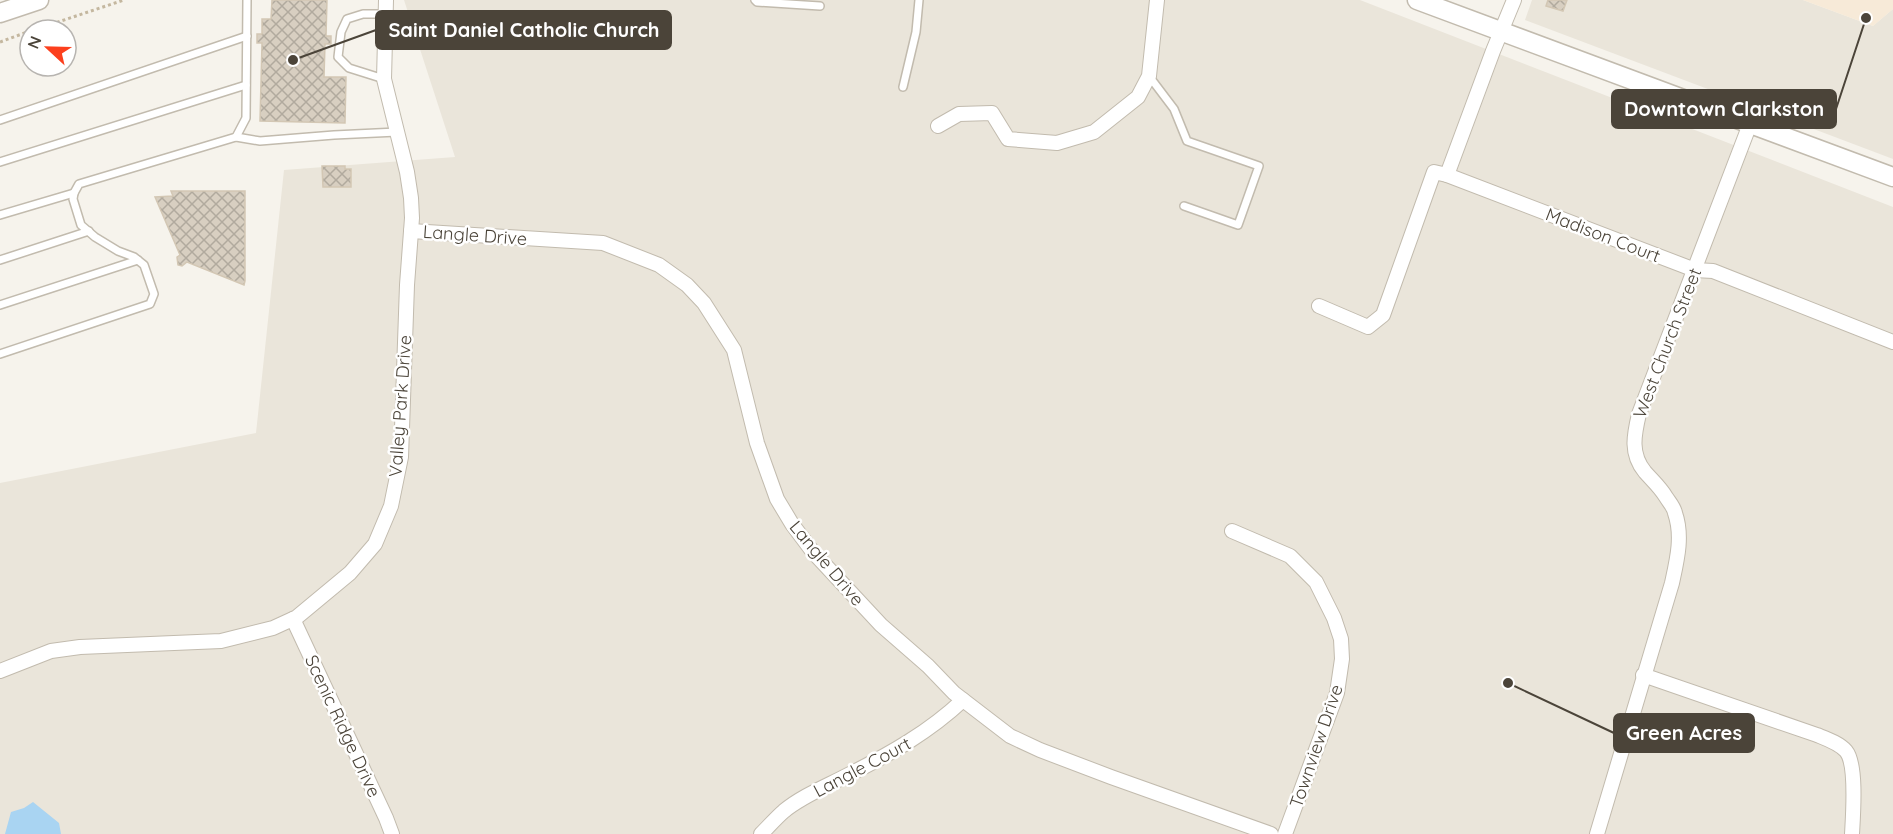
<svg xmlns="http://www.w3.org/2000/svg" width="1893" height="834" viewBox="0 0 1893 834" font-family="Quicksand,sans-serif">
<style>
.residential{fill:#eae5da}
.commercial{fill:#f7ead8}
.water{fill:#a9d4f2}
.building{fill:url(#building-cross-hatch);stroke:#d3c7b4;stroke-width:1.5}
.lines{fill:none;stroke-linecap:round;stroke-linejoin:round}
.service-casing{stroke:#c2bbae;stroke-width:10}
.minor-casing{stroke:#c2bbae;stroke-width:16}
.tertiary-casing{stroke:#c2bbae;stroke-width:21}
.path{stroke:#c4b79f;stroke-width:3;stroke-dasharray:3 3;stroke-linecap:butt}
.service{stroke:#fff;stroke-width:7}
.minor{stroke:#fff;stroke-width:14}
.tertiary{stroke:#fff;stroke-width:18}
.labels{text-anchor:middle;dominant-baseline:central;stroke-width:5;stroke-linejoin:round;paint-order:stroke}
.street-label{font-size:18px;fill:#4b4439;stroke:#fff}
.leader{fill:none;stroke:#4b4439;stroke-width:2}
.callout-dot{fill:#4b4439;stroke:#fff;stroke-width:2}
.callout{fill:#4b4439;stroke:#4b4439;stroke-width:2}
.callout-label{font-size:20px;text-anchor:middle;font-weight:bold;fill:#fff}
</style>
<defs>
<pattern id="building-cross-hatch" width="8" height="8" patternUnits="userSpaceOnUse" patternTransform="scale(1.5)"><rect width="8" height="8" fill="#d8cfc1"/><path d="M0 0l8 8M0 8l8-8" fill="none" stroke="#b1aa9e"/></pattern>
</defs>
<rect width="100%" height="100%" fill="#f6f3ec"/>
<g class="residential">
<path d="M404,0H1360L1893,207V834H0V483L256,433L284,170L455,157Z"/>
<path d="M1532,0H1803L1873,26L1893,9V159L1525,20Z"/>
</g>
<path class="commercial" d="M1803,0H1893V9L1873,26Z"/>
<path class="water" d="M33,802L59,823L61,834H5L11,812L24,808Z"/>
<g class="building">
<path d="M272,0H327L326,36H331V44H325L324,77H346L345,123L260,121L262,43H257V34H262V19H271Z"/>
<path d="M1548,0H1567L1563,11L1546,6Z"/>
<path d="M322,166H345V169H351V187H323Z"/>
<path d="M171,191H245V281L244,285L187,262L182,266L178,265L177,257L180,255L155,197L173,196Z"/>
</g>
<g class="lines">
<g class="service-casing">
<g id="service">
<path d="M755,0L757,2L820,6"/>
<path d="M1149,76L1174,109L1187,141L1259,166L1238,225L1184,206"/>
<path d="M384,79L349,68L338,57L341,32L347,19L363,14H385"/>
<path d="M903,87L916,32L919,0"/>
<path d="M0,120L247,36"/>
<path d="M236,137L260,141L334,135L397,132"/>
<path d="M0,162L246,85"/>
<path d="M0,215L74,193"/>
<path d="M0,260L89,231"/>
<path d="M0,305L138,260"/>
<path d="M0,354L150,304L154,294L144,265L134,257L118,251L95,237L81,225L73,199L74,193L79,184L236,137L246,118L247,0"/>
</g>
</g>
<g class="minor-casing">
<g id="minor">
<path d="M938,126L959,114L992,113L1008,139L1057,143L1094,132L1138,97L1149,76L1157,0"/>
<path d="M1447,175L1493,51L1514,0"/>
<path d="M411,231L603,243L659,265L687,285L704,303L734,350L757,443L777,499L792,524L813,552L881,625L928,666L954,693L1010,736L1040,750L1111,777L1271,834"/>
<path d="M1319,306L1368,327L1383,315L1434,172L1447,175L1695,270L1713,271L1893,342"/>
<path d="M1232,531L1290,556L1316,582L1334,618L1341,639L1342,659L1337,693L1285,834"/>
<path d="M293,619L386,818L392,834"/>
<path d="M0,671L51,651L80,647L221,641L273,628L297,617L350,573L375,544L391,506L401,457L407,285L412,218L411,198L407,172L384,79L386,0"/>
<path d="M1643,675L1817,735C1827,739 1839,743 1846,751C1857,764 1853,816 1852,834"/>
<path d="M761,834C769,826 776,818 784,811C802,796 827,786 848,775C890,754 929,732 963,700"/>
<path d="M1597,834L1672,583C1677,560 1683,536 1675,513C1674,507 1669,502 1666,497C1660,487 1652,480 1645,472C1630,454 1634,435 1639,414L1750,124"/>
</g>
</g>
<g class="tertiary-casing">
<g id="tertiary">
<path d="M1417,0L1893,177"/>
<path d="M0,13L39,0"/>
</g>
</g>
<g class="path">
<path d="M34,30L124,0"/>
<path d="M0,42L30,31"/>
</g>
<use href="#service" class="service"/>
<use href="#minor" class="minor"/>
<use href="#tertiary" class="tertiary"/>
</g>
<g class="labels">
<g class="street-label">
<text transform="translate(475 235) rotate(4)">Langle Drive</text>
<text transform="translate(1603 235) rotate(21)">Madison Court</text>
<text transform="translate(1667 343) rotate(-69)">West Church Street</text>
<text transform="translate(400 406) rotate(-86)">Valley Park Drive</text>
<text transform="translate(827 563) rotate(50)">Langle Drive</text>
<text transform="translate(343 726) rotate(65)">Scenic Ridge Drive</text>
<text transform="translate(1316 746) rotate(-71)">Townview Drive</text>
<text transform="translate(862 767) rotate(-28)">Langle Court</text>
</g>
</g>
<path class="leader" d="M293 60L376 30M1866 18L1836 109M1508 683L1614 733"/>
<g class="callout-dot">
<circle cx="293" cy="60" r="6"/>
<circle cx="1866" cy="18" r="6"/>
<circle cx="1508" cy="683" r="6"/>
</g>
<g class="callout">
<rect x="376" y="11" width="295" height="38" rx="6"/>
<rect x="1612" y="90" width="224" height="38" rx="6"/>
<rect x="1614" y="714" width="140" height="38" rx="6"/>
</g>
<g class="callout-label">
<text x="524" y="37">Saint Daniel Catholic Church</text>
<text x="1724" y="116">Downtown Clarkston</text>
<text x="1684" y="740">Green Acres</text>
</g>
<g transform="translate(48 48) rotate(292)"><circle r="28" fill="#ffffff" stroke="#b7b4b0" stroke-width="1.5"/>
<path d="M0-4.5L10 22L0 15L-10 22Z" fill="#fc3f1d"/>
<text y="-9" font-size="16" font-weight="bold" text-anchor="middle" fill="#4b4439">N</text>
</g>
</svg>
